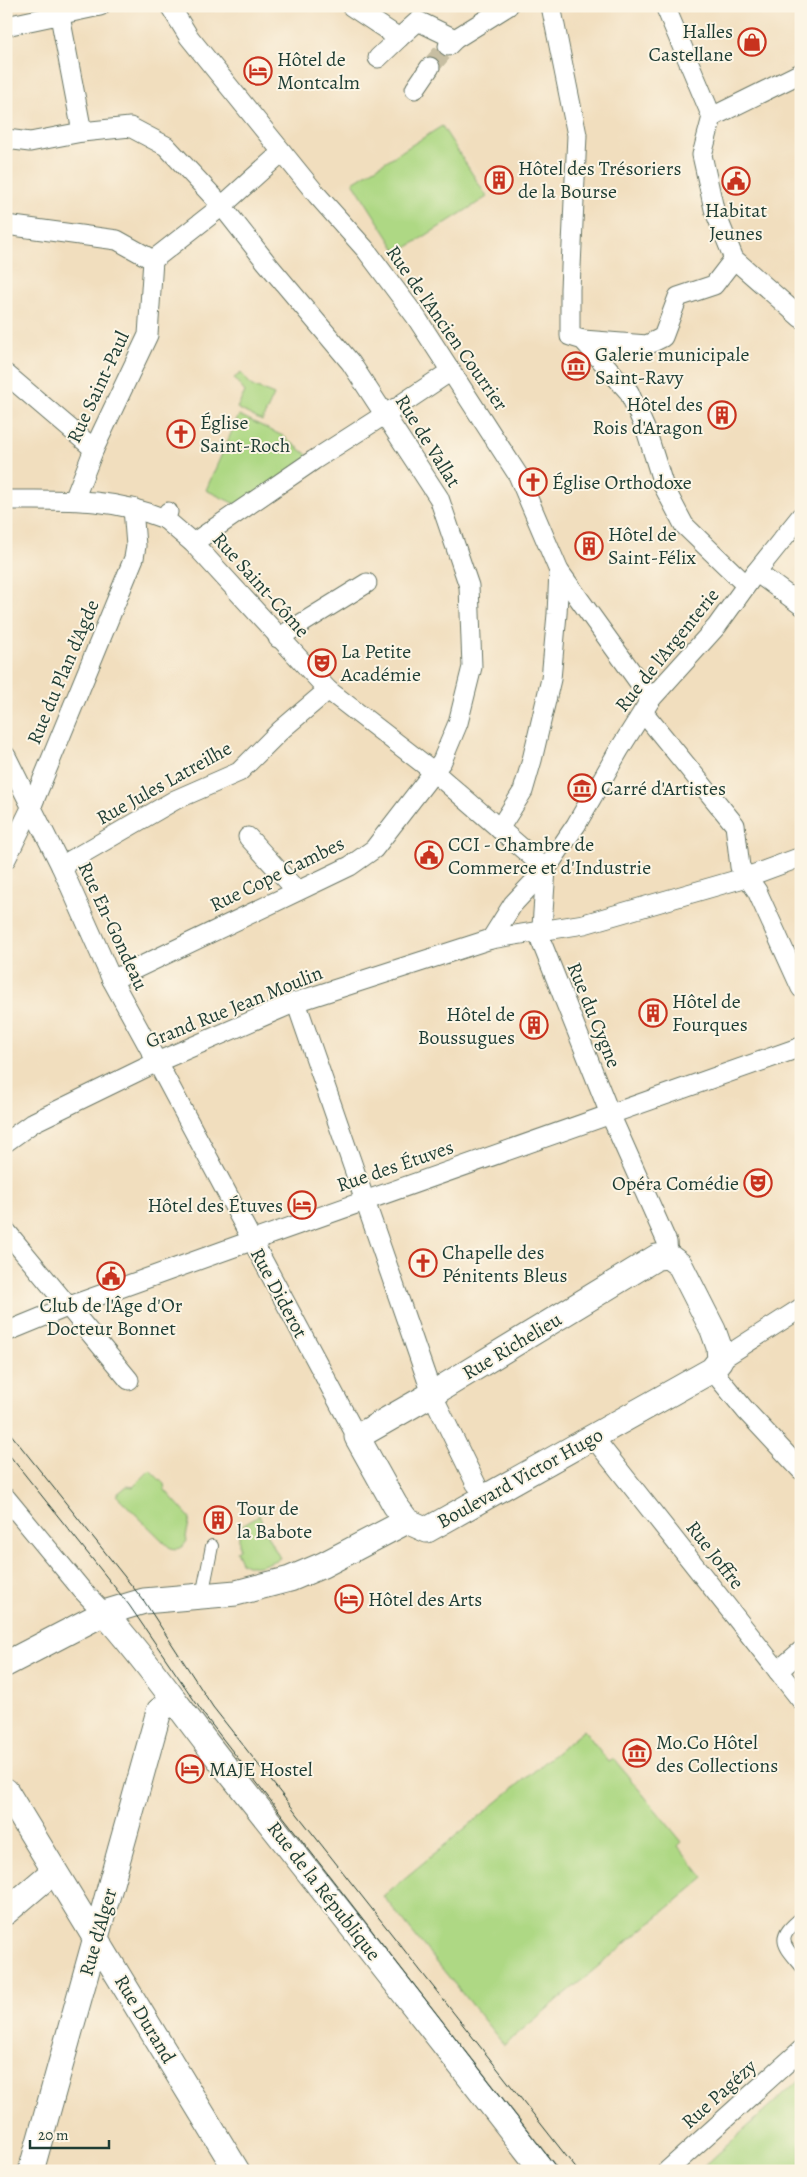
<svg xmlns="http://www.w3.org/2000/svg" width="807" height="2177" viewBox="0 0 807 2177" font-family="Alegreya,serif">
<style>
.green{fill:#aed884;stroke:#668a5c}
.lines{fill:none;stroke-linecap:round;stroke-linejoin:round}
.pedestrian-tunnel{stroke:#c7bea2;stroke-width:19;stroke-dasharray:19 9;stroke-linecap:butt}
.service-casing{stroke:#687564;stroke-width:14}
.pedestrian-casing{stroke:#687564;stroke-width:21}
.minor-casing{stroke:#687564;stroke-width:27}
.service{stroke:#fff;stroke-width:12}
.pedestrian{stroke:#fff;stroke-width:19}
.minor{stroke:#fff;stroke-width:25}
.tram{stroke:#1f3d34;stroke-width:1}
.labels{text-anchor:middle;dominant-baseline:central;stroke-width:4;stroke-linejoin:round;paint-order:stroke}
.poi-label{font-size:20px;fill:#1f3d34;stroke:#fcf5e5;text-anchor:start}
.street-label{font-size:20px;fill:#1f3d34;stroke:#fcf5e5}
</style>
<rect width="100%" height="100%" fill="#fcf5e5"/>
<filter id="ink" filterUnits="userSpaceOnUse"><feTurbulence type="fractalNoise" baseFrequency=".02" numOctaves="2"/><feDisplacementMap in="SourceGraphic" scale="10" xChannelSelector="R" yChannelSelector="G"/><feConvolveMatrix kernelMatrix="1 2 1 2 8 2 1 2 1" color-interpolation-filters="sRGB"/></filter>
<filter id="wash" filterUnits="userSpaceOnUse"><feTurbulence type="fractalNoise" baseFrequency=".0096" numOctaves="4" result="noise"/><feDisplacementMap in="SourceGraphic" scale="20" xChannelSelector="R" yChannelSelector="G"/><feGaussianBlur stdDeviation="1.12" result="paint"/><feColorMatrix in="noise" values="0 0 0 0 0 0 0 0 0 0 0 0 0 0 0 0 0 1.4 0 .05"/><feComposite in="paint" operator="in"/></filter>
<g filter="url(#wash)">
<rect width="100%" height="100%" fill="#f1debe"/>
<g class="green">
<path d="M442,126L487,197L398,253L353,182Z"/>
<path d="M241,373L252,386L274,395L262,421L237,408L245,392L234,378Z"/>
<path d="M239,415L283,436L314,460L245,509L206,490Z"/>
<path d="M150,1470L164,1484L165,1490L190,1518L186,1537L187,1541C182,1548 177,1551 169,1547L116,1495L127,1486L133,1487Z"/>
<path d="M259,1515L268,1537L280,1558C266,1564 255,1571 241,1562L236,1551L239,1549V1527Z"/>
<path d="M584,1730L609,1762L614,1759L682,1842L678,1846L704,1878L504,2045L383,1896Z"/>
<path d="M801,2078V2171H699Z"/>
</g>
</g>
<g filter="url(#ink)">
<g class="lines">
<path class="pedestrian-tunnel" d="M430,67L448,46"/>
<g class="service-casing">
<g id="service">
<path d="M202,1596L212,1546"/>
<path d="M801,1918C775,1939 783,1944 801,1966"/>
</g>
</g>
<g class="pedestrian-casing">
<g id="pedestrian">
<path d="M170,6L189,37L317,195L366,250L416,317L518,475L559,571L651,699"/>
<path d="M351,6L399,38L418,21L455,39"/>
<path d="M551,6L577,135L570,289V336L583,340L629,392L647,433L664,487L684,525L746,585"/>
<path d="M665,6L712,117"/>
<path d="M60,16L82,132"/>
<path d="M6,26L100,6"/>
<path d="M448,46L455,39L508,6"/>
<path d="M378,58L399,38"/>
<path d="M415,89L430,67"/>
<path d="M712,117L702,155L714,209L734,259L801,318"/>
<path d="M712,117L801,73"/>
<path d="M6,139L30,142L82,132L130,127L166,146L222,206L266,262L351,363L439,498L469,586L472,667L458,723L442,761L374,849L350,866L323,879L112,980"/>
<path d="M6,225L117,240L153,260L222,206L282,152"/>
<path d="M583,340L647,345L663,337L678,297L714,285L734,259"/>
<path d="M6,374L94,449"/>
<path d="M403,403L451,371"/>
<path d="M6,500C64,500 110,497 165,519"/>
<path d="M74,500L94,449L148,335L153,260"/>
<path d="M168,512L165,519L193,543L328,690L434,772L546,869L541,941L610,1114L667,1242L668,1256"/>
<path d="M193,543L314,460L395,408"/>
<path d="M756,572L801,605"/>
<path d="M278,638L367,583"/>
<path d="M643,712L735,825L740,867L757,891L801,988"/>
<path d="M6,756L61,866L112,980L157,1062L357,1437"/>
<path d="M499,829L523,791L532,760L551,679L557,614L559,571"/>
<path d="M248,837L297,891"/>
<path d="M6,859L31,808L134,558L136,546L133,508"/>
<path d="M61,866L175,800L239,772L281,730L328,690"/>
<path d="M491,939L513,904L546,869L576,825L619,750L651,699L717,626L756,572L801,516"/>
<path d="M296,1002L432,1394L476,1484"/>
<path d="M6,1142L34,1122L157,1062L296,1002L491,939L584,924L747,877L801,857"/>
<path d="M6,1231L129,1380"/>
<path d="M6,1332L67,1307L251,1241L801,1047"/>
<path d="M720,1360L801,1308"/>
<path d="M712,1370L746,1411L801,1470"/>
<path d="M593,1437L801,1700"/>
<path d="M6,1498L82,1590L104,1613"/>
<path d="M778,1671L801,1651"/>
<path d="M667,2171L801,2050"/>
</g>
</g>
<g class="minor-casing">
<g id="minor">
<path d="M668,1256L680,1265L713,1330L719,1347L720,1360L712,1370L427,1530L407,1521L395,1505L357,1437L432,1394L657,1257Z"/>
<path d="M104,1613C147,1660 183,1714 223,1764C331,1899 437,2035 543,2171"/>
<path d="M6,1664L104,1613L144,1601L236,1593L290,1579L323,1565L407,1521"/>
<path d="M6,1791L237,2171"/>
<path d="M6,1912L54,1871"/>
<path d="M31,2171L159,1711L174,1700"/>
</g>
</g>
<use href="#service" class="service"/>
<use href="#pedestrian" class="pedestrian"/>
<use href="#minor" class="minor"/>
<g class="tram">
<path d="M6,1428L144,1601L213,1707L578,2171"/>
<path d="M6,1451L129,1605L205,1716L559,2171"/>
</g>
</g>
</g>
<defs>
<g id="shop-ring" transform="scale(1.4375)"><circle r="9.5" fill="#fcf5e5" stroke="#c8321e" stroke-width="1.5"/><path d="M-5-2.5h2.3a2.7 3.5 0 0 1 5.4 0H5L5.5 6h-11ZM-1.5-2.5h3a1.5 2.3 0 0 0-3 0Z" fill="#c8321e"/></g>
<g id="hotel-ring" transform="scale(1.4375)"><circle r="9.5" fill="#fcf5e5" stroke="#c8321e" stroke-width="1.5"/><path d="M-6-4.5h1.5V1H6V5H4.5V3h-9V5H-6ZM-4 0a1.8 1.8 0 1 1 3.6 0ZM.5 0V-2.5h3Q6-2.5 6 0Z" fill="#c8321e"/></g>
<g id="building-ring" transform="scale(1.4375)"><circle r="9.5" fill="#fcf5e5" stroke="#c8321e" stroke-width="1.5"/><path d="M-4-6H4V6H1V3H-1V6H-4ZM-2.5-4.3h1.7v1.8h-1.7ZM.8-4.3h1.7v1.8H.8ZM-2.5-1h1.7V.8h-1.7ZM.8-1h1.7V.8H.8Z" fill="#c8321e"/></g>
<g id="civic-ring" transform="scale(1.4375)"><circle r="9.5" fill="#fcf5e5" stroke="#c8321e" stroke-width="1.5"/><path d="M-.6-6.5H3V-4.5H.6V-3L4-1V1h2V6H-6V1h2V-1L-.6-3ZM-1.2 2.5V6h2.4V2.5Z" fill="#c8321e"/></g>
<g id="museum-ring" transform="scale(1.4375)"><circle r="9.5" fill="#fcf5e5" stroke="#c8321e" stroke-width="1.5"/><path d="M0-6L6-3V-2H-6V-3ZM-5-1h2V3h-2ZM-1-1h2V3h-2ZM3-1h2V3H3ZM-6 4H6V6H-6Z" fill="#c8321e"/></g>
<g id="church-ring" transform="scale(1.4375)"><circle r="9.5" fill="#fcf5e5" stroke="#c8321e" stroke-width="1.5"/><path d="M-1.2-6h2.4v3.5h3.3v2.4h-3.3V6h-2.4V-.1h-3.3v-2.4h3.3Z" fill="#c8321e"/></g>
<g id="theatre-ring" transform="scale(1.4375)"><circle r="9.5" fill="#fcf5e5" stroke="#c8321e" stroke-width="1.5"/><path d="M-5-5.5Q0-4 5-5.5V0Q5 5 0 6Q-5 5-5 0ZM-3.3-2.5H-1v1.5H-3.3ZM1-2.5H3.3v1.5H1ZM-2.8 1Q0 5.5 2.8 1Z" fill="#c8321e"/></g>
</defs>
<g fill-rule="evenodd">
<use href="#shop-ring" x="752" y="42"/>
<use href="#hotel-ring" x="258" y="71"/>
<use href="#building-ring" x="499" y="180"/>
<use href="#civic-ring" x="736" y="181"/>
<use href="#museum-ring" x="576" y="366"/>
<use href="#building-ring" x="722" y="415"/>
<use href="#church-ring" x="181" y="434"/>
<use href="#church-ring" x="533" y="482"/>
<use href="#building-ring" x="589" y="546"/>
<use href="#theatre-ring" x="322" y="663"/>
<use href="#museum-ring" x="582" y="788"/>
<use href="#civic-ring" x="429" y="855"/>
<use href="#building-ring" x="653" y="1013"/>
<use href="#building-ring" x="534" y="1025"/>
<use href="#theatre-ring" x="758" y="1183"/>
<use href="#hotel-ring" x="302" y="1205"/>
<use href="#church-ring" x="423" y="1263"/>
<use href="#civic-ring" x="111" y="1276"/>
<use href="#building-ring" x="218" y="1520"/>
<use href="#hotel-ring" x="349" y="1599"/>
<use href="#museum-ring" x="637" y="1753"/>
<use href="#hotel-ring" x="190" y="1769"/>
</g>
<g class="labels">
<g class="poi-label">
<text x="733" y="31" text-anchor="end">Halles<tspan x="733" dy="23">Castellane</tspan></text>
<text x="277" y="59">Hôtel de<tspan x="277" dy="23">Montcalm</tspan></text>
<text x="518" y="168">Hôtel des Trésoriers<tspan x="518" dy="23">de la Bourse</tspan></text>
<text x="736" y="210" text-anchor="middle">Habitat<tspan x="736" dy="23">Jeunes</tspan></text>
<text x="595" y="354">Galerie municipale<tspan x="595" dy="23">Saint-Ravy</tspan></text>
<text x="703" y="404" text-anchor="end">Hôtel des<tspan x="703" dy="23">Rois d'Aragon</tspan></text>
<text x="200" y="422">Église<tspan x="200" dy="23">Saint-Roch</tspan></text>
<text x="552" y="482">Église Orthodoxe</text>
<text x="608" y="534">Hôtel de<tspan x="608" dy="23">Saint-Félix</tspan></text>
<text x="341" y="651">La Petite<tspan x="341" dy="23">Académie</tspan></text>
<text x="601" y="788">Carré d'Artistes</text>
<text x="448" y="844">CCI - Chambre de<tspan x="448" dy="23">Commerce et d'Industrie</tspan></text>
<text x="672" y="1001">Hôtel de<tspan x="672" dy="23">Fourques</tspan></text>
<text x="515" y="1014" text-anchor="end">Hôtel de<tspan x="515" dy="23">Boussugues</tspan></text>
<text x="739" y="1183" text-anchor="end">Opéra Comédie</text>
<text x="283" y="1205" text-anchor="end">Hôtel des Étuves</text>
<text x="442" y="1252">Chapelle des<tspan x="442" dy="23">Pénitents Bleus</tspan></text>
<text x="111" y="1305" text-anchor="middle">Club de l'Âge d'Or<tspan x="111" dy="23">Docteur Bonnet</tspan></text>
<text x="237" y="1508">Tour de<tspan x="237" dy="23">la Babote</tspan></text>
<text x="368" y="1599">Hôtel des Arts</text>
<text x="656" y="1742">Mo.Co Hôtel<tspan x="656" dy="23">des Collections</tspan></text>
<text x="209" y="1769">MAJE Hostel</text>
</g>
<g class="street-label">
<text transform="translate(447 328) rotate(55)">Rue de l'Ancien Courrier</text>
<text transform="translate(98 387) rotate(-65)">Rue Saint-Paul</text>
<text transform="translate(428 441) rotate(58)">Rue de Vallat</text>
<text transform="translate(261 585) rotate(48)">Rue Saint-Côme</text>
<text transform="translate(667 650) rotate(-51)">Rue de l'Argenterie</text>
<text transform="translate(63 672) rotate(-67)">Rue du Plan d'Agde</text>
<text transform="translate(164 783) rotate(-29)">Rue Jules Latreilhe</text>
<text transform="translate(277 874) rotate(-26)">Rue Cope Cambes</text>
<text transform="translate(113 926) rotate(65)">Rue En-Gondeau</text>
<text transform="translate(234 1007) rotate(-22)">Grand Rue Jean Moulin</text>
<text transform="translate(594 1015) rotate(68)">Rue du Cygne</text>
<text transform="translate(395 1166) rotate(-19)">Rue des Étuves</text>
<text transform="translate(279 1293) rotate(62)">Rue Diderot</text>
<text transform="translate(512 1346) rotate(-31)">Rue Richelieu</text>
<text transform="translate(520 1478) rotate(-29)">Boulevard Victor Hugo</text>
<text transform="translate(715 1555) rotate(52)">Rue Joffre</text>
<text transform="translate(324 1891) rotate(52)">Rue de la République</text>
<text transform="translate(98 1932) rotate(-74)">Rue d'Alger</text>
<text transform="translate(145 2019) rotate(59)">Rue Durand</text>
<text transform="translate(719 2094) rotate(-42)">Rue Pagézy</text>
</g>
</g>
<rect width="807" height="2177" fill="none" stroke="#fcf5e5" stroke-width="25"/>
<path d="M30 2140v8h79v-8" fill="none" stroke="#1f3d34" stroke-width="2.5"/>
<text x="38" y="2140" font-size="15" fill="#1f3d34" stroke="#fcf5e5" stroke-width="4" paint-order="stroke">20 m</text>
</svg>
